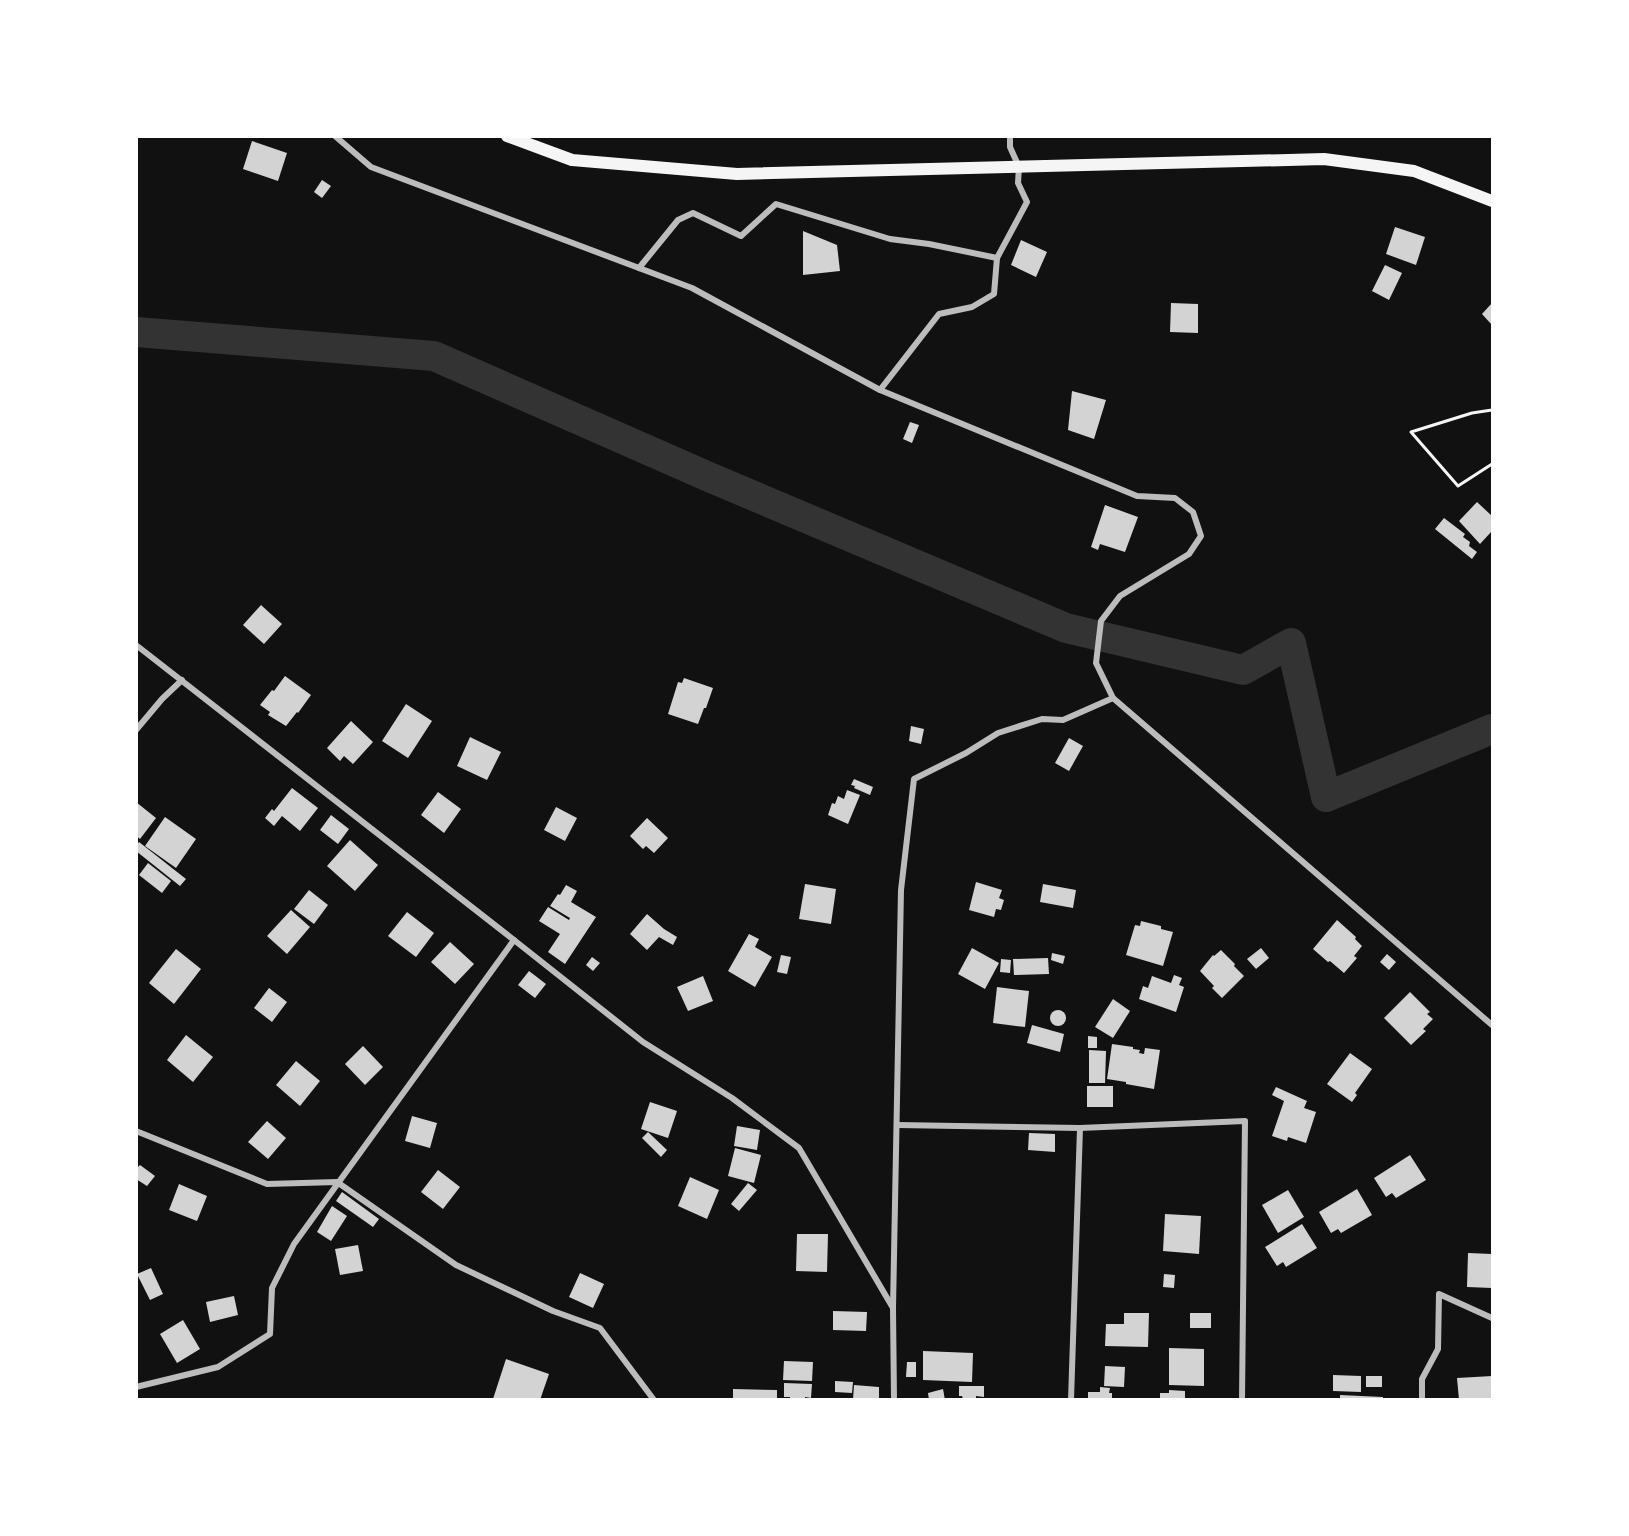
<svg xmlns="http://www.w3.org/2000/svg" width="1629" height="1536" viewBox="0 0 1629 1536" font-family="'Work Sans',sans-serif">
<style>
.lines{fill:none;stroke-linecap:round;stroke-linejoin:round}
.river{stroke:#333;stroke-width:30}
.building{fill:#d3d3d3}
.path{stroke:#f5f5f5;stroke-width:3}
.minor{stroke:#bcbcbc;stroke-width:6}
.secondary{stroke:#f5f5f5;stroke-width:12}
</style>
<rect width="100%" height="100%" fill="#111"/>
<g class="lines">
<path class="river" d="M136,332L434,356L709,477L1066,628L1243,670L1291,643L1326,797L1492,729"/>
</g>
<g class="building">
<path d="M252,141L287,153L278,181L243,169Z"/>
<path d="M322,180L331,186L322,198L314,192Z"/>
<path d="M1395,227L1425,237L1416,265L1386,254Z"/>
<path d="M803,231L837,245L840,271L803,275Z"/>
<path d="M1021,240L1047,252L1036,277L1011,265Z"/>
<path d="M1385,265L1402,273L1389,300L1372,291Z"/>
<path d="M1171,303L1198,304V333L1170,332Z"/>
<path d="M1492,303V325L1482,314Z"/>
<path d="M1072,391L1106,400L1094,439L1068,430Z"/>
<path d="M910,422L919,425L912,443L903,439Z"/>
<path d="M1477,502L1492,516V531L1480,544L1459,521Z"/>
<path d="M1105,505L1138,517L1125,552L1100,544L1098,550L1091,547Z"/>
<path d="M1444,518L1465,534L1463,537L1470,542L1469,546L1477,552L1472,559L1435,529Z"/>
<path d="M261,605L282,624L264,644L243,625Z"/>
<path d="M285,676L311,695L298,713L297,712L286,726L268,715L270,712L260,705L272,690L274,691Z"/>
<path d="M684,678L713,688L706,708H704L698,724L668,714L678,682L682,683Z"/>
<path d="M406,704L432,721L408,758L382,741Z"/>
<path d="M351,721L373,742L353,764L344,756L340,761L327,748Z"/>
<path d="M911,726L924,729L921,744L909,741Z"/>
<path d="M470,737L501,752L487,780L457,766Z"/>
<path d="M1069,738L1083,746L1069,771L1055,763Z"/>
<path d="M854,779L873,787L870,795L854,788L855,786L851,785Z"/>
<path d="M292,788L318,808L300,831L282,816L274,826L265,818L272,809L274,811Z"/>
<path d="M847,790L860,795L848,824L828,815L832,803L835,804L838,796L844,799Z"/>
<path d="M438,792L461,809L444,833L421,815Z"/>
<path d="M136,802L156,818L140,839L136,836Z"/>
<path d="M556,807L577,818L565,841L544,830Z"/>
<path d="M331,815L349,829L338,844L320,830Z"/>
<path d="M165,817L196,839L176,868L145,846Z"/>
<path d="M647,818L668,838L654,853L646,846L643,849L630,836Z"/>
<path d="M350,840L378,865L355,891L327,866Z"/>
<path d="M139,842L186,879L180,886L136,851V846Z"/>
<path d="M148,863L171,881L162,893L139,875Z"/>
<path d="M976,882L1002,890L999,898L1004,900L1001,910L996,909L994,917L969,910Z"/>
<path d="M805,884L836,889L831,924L799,919Z"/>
<path d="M1043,884L1076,890L1073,908L1040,902Z"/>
<path d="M566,885L577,891L571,902L596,917L565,964L548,952L560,934L539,921L548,907L569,920L570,918L550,906L558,894L560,895Z"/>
<path d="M309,890L328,905L314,924L294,909Z"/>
<path d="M291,910L310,927L287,954L267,936Z"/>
<path d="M407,912L434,933L416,957L388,936Z"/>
<path d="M647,914L664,929L677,937L673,945L659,937L647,950L630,934Z"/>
<path d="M1337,920L1356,937L1355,939L1362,946L1354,956L1357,958L1344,973L1330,961L1328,962L1313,949Z"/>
<path d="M1141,921L1161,926V929L1173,932L1163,966L1126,955L1135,925L1140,926Z"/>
<path d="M749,934L759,939L755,947L772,957L755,987L728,971Z"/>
<path d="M450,942L474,964L455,984L431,962Z"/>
<path d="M972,948L999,963L985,989L958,974Z"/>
<path d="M1261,948L1269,958L1256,969L1247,959Z"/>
<path d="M176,949L201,969L174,1004L149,983Z"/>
<path d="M1221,950L1235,964L1234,966L1244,976L1222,998L1212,988L1214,986L1200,971L1213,955L1214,956Z"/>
<path d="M1052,953L1065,956L1063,964L1051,960Z"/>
<path d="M1387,954L1396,962L1389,970L1380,962Z"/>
<path d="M781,955L791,957L787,974L777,972Z"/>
<path d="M592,957L600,963L593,971L586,965Z"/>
<path d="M1048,958L1049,974L1014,975L1013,959Z"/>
<path d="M1001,959L1011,960L1010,973L1000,972Z"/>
<path d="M529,971L546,984L535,998L518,985Z"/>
<path d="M1174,975L1182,978L1179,985L1184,987L1176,1012L1139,999L1143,986L1148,988L1152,976L1171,983Z"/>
<path d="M703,976L713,1001L688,1011L677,987Z"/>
<path d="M997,987L1029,991L1025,1027L993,1023Z"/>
<path d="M269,988L287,1002L272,1022L254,1008Z"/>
<path d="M1410,992L1430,1012L1427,1014L1433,1019L1423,1029L1426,1031L1411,1045L1384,1018Z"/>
<path d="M1113,999L1130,1011L1113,1038L1095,1027Z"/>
<circle cx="1058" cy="1018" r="8"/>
<path d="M1032,1025L1064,1034L1060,1052L1027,1043Z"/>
<path d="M186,1035L213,1057L193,1082L167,1060Z"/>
<path d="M1088,1036L1097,1037V1048H1088Z"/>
<path d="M1112,1044L1133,1047V1049L1140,1050L1139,1053L1144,1054L1145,1048L1160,1050L1154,1089L1126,1084V1082L1107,1079Z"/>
<path d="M363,1046L383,1067L365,1085L345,1064Z"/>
<path d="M1089,1050L1106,1051L1105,1083H1089Z"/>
<path d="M1350,1053L1372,1069L1355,1093L1357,1095L1352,1102L1327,1084Z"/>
<path d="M296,1061L320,1081L300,1106L276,1085Z"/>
<rect x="1087" y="1086" width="26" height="21"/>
<path d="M1276,1087L1307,1101L1304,1108L1316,1112L1306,1143L1288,1137L1287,1141L1272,1136L1284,1101L1272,1095Z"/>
<path d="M650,1102L677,1111L668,1138L641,1129Z"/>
<path d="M412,1116L437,1123L430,1148L405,1141Z"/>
<path d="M267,1121L286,1138L268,1159L248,1142Z"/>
<path d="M737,1126L760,1130L757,1150L734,1146Z"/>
<path d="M648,1132L667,1150L661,1157L642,1138Z"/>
<path d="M1029,1133L1055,1134V1152L1028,1150Z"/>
<path d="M735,1148L761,1155L754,1183L728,1176Z"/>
<path d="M1410,1155L1426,1180L1396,1198L1392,1193L1386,1197L1374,1178Z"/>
<path d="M140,1165L155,1176L147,1186L136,1179V1169Z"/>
<path d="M438,1170L460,1187L443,1209L421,1192Z"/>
<path d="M690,1177L719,1190L707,1219L678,1206Z"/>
<path d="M748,1183L757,1190L739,1211L731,1204Z"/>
<path d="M179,1184L207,1196L197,1221L169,1210Z"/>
<path d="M1357,1189L1372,1215L1341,1233L1338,1229L1331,1233L1319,1212Z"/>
<path d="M1288,1190L1304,1217L1278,1233L1262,1205Z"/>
<path d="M342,1192L379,1219L373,1227L336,1201Z"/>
<path d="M332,1206L347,1216L331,1241L317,1232Z"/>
<path d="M1165,1214L1201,1216L1199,1254L1163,1251Z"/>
<path d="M1302,1224L1317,1248L1286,1267L1283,1262L1277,1266L1265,1247Z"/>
<path d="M797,1234H828L827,1272L796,1271Z"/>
<path d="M358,1245L363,1271L340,1275L335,1249Z"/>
<path d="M1468,1253L1492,1254V1288L1467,1287Z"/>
<path d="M151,1268L163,1294L150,1300L137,1274Z"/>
<path d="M580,1273L604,1284L593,1308L569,1297Z"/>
<path d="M1164,1274L1175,1275L1174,1288L1163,1287Z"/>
<path d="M234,1296L238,1315L210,1322L206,1302Z"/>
<path d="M833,1311L867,1312L866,1331L833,1330Z"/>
<path d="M1124,1313H1149L1148,1347L1105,1346L1106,1324H1124Z"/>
<rect x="1190" y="1313" width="21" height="15"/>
<path d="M183,1320L200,1349L177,1363L160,1334Z"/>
<path d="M1169,1348L1204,1349V1386L1169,1385Z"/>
<path d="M923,1351L973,1353L972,1382L923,1380Z"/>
<path d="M506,1359L549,1374L540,1400L493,1399Z"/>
<path d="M784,1361L813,1362L812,1381L783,1380Z"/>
<path d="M907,1362H916V1377H906Z"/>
<path d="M1105,1366L1125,1367L1124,1387L1104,1386Z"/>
<path d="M1333,1375L1361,1376V1392L1333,1391Z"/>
<rect x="1366" y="1376" width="16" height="11"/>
<path d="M1492,1376V1400H1459L1457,1378Z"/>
<path d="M835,1381L853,1382L852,1393L835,1392Z"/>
<path d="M784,1383L812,1384L811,1398L805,1397V1400H790V1397H784Z"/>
<path d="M854,1385L879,1387V1400H853Z"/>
<path d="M959,1386H984V1397L976,1396V1400L963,1399L962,1396H959Z"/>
<path d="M1100,1387L1110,1388L1109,1393H1112V1400H1088V1392H1100Z"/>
<path d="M733,1389L777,1390V1400H733Z"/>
<path d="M943,1389L945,1400H929L928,1393Z"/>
<path d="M1169,1390L1185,1391V1400H1160V1393H1169Z"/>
<path d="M1340,1395L1383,1397V1400H1340Z"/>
</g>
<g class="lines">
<path class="path" d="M1492,410L1472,413L1411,432L1458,486L1492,464"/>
<g class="minor">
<path d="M335,136L371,167L692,288L880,390L1137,496L1175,498L1193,512L1201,536L1189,554L1120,596L1101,621L1096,663L1113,698L1492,1025"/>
<path d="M997,258L1027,202L1018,183L1019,167L1010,147V136"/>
<path d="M639,268L678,220L693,213L741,236L776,204L890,239L929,244L997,258L994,294L972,307L939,314L880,390"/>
<path d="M136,645L514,940L643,1042L732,1098L799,1148L893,1308"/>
<path d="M136,730L162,699L182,680"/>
<path d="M897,1125L1080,1128L1245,1121L1242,1400"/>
<path d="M136,1131L267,1184L337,1182L456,1265L553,1311L600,1328L654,1400"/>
<path d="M136,1387L218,1367L270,1334L272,1288L294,1244L514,940"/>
<path d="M894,1400L893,1308L901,890L914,779L966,753L998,733L1042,719L1063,720L1113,698"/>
<path d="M1071,1400L1080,1128"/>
<path d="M1422,1400V1379L1438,1349L1439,1294L1492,1318"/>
</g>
<path class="secondary" d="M507,136L572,160L737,174L1324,159L1414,171L1492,201"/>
</g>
<rect width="1629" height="1536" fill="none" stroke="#ffffff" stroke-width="276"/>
</svg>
